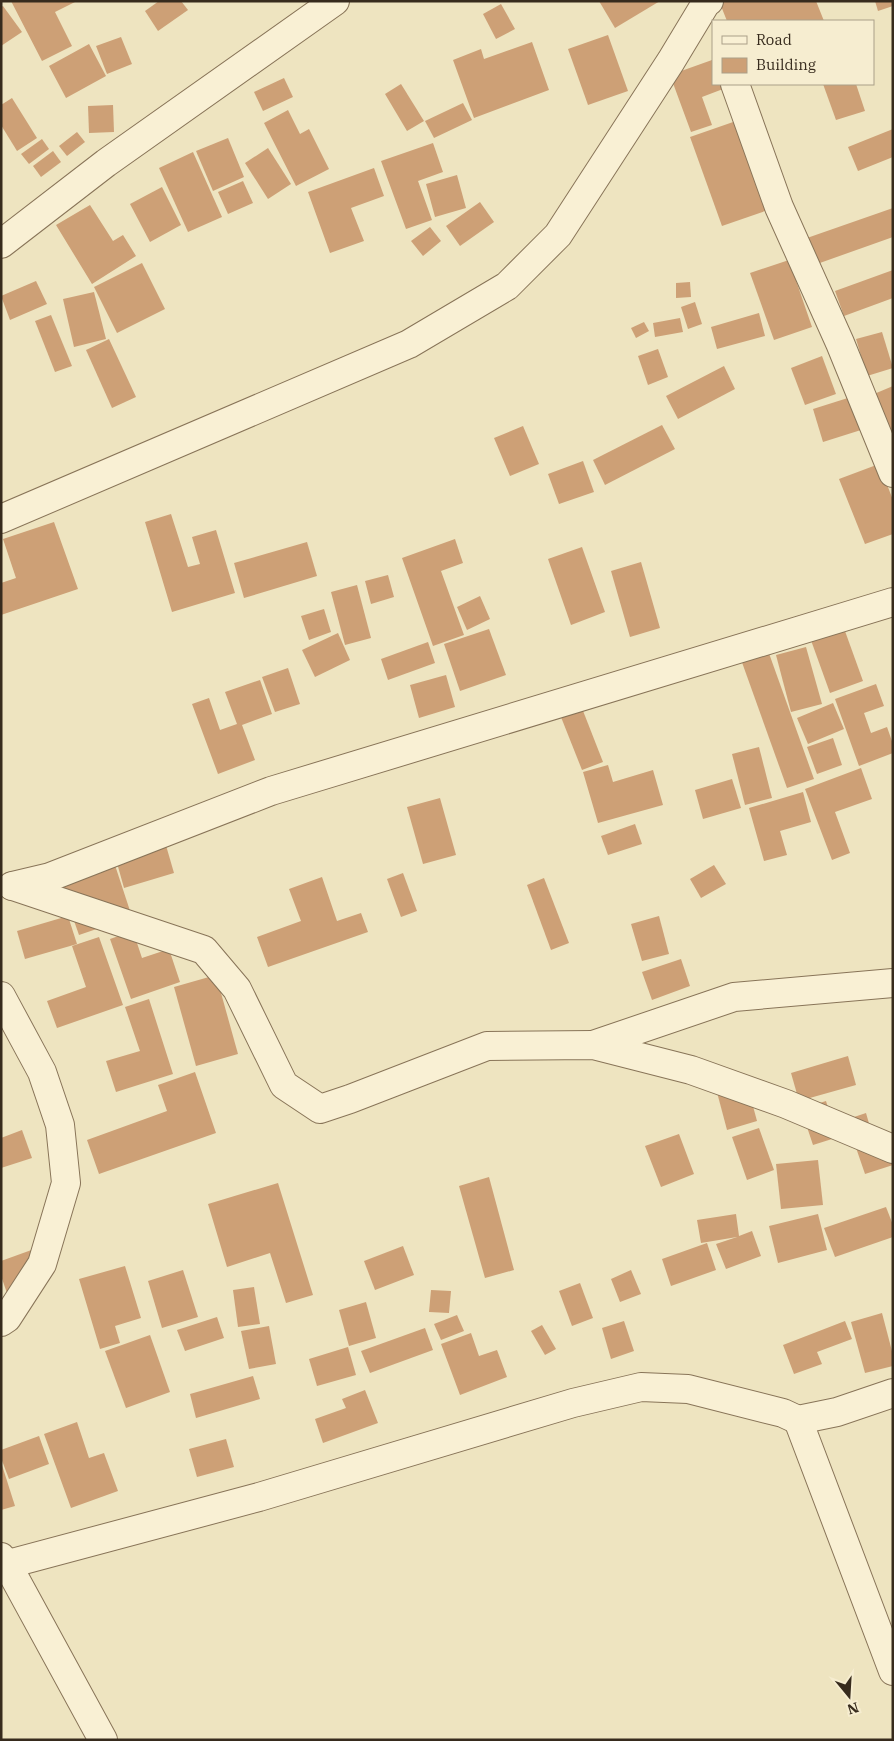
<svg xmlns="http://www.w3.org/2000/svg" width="894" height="1741" viewBox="0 0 894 1741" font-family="'IBM Plex Serif',serif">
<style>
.building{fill:#cda076}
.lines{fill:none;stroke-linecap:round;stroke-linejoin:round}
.minor-casing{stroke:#887458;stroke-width:30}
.minor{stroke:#f9f0d4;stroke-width:28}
</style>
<rect width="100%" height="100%" fill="#eee4c0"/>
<g class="building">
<path d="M11,1H77L55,12L72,46L42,61Z"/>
<path d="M159,1H181L188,10L158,31L145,11Z"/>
<path d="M599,1H660L615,28Z"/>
<path d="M719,1H816L824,21H727Z"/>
<path d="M875,1H893V6L878,11Z"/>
<path d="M501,4L515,29L496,39L483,14Z"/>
<path d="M3,6L22,32L1,46V7Z"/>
<path d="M608,35L628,91L588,105L568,49Z"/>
<path d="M121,37L132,64L107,74L96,46Z"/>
<path d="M532,42L549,90L474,118L453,60L481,49L484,59Z"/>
<path d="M89,44L106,76L66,98L49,66Z"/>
<path d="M712,60L713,84H721L723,89L702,97L712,125L691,132L670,75Z"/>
<path d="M284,78L293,97L263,111L254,92Z"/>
<path d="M401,84L424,121L407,131L385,94Z"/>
<path d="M823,84H856L865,111L836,120Z"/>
<path d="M12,98L37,138L17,151L1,125V105Z"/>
<path d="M463,103L472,120L434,138L425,121Z"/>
<path d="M113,105L114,132L89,133L88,106Z"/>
<path d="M288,110L300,134L309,129L329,169L296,186L264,123Z"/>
<path d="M736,121L768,210L722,226L690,137Z"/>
<path d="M893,129V157L858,171L848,147Z"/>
<path d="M77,132L85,142L67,156L59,146Z"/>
<path d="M228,138L244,177L213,191L196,151Z"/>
<path d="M42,139L49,149L29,164L21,154Z"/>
<path d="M433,143L443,172L418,181L432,220L406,229L381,161Z"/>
<path d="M268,148L291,184L268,199L245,163Z"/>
<path d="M53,151L61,162L41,177L33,166Z"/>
<path d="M193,152L222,217L188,232L159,168Z"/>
<path d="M374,168L384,196L351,208L364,241L330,253L308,192Z"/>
<path d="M457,175L466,208L435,217L426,184Z"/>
<path d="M243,181L253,203L228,214L218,192Z"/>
<path d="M162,187L181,225L150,242L130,204Z"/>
<path d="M480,202L494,222L460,246L446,226Z"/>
<path d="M90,205L113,241L123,235L136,256L92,284L56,225Z"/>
<path d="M893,208V237L817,264L807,238Z"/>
<path d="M430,227L441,241L423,256L411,241Z"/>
<path d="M789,260L812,327L774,340L750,273Z"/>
<path d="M142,263L165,309L117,333L94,287Z"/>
<path d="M893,270V298L844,316L835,291Z"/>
<path d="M36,281L47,304L10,320L1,296Z"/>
<path d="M690,282L691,297L676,298V283Z"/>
<path d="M94,292L106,339L74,347L63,299Z"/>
<path d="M695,302L702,324L688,329L681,307Z"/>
<path d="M759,313L765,336L717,349L711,327Z"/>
<path d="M51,315L72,366L55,372L35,321Z"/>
<path d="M680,318L683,332L655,337L653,323Z"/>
<path d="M644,322L649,331L636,338L631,328Z"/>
<path d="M882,332L893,368L867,376L856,339Z"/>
<path d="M109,339L136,397L112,408L86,350Z"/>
<path d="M658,349L668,377L648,385L638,356Z"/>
<path d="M822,356L836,394L805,405L791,368Z"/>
<path d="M724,366L735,389L678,419L666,396Z"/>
<path d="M893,386V442L874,394Z"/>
<path d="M851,397L861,430L823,442L813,409Z"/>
<path d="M662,425L675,449L605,485L593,460Z"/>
<path d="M523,426L539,464L510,476L494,438Z"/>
<path d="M583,461L594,492L559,504L548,474Z"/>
<path d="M879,464L893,500V534L865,544L839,479Z"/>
<path d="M171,514L188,567L200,564L192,537L216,530L235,593L172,612L145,522Z"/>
<path d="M54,522L78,589L1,615V583L16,578L3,539Z"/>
<path d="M455,539L463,563L441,571L464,635L433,646L402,558Z"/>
<path d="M307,542L317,576L244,598L234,563Z"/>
<path d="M582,547L605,612L571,625L548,559Z"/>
<path d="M641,562L660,628L630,637L611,571Z"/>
<path d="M388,575L394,597L371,604L365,581Z"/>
<path d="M357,585L371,638L345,645L331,592Z"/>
<path d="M480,596L490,619L467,630L457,607Z"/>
<path d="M324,609L331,632L309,640L301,616Z"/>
<path d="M841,620L863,681L830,693L808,632Z"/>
<path d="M489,629L506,675L460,691L444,644Z"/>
<path d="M338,633L350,660L315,677L302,650Z"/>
<path d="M428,642L435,663L388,680L381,659Z"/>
<path d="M766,645L814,779L787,788L739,654Z"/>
<path d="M806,647L822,704L791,712L776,655Z"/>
<path d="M288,668L300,704L275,712L262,677Z"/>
<path d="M446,675L455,707L419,718L410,685Z"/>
<path d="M260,680L272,714L242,725L255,760L218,774L192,704L209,698L220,730L237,724L225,692Z"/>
<path d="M876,684L884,706L864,713L871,733L887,727L893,744V753L859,766L835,699Z"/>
<path d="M578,698L603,762L582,770L557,707Z"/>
<path d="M833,703L844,729L808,744L797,718Z"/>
<path d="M833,738L842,765L817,774L807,747Z"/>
<path d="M759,747L772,798L745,805L732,754Z"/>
<path d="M608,765L613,782L653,770L663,805L598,823L583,772Z"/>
<path d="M861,768L872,799L835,812L850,853L832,860L805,789Z"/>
<path d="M732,779L741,808L703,819L695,790Z"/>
<path d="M803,792L811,822L780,831L787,855L764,861L749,808Z"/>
<path d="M440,798L456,855L423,864L407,807Z"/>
<path d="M635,824L642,844L608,855L601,836Z"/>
<path d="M165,842L174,873L124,888L115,856Z"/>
<path d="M113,859L132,917L79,935L59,878Z"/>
<path d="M714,865L726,884L701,898L690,879Z"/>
<path d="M403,873L417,911L401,917L387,879Z"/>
<path d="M322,877L337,921L361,913L368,932L268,967L257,937L301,921L289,889Z"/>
<path d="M544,878L569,943L551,950L527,885Z"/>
<path d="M68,916L77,944L25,959L17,931Z"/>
<path d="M659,916L669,954L642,961L631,924Z"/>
<path d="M133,931L142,958L169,949L180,982L131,999L110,939Z"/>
<path d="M99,937L123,1005L57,1028L47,1001L86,987L72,946Z"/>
<path d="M681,959L690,986L652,1000L642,972Z"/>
<path d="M216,975L238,1054L196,1066L174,987Z"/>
<path d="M149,999L173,1074L116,1092L106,1061L140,1051L125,1007Z"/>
<path d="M848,1056L856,1085L799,1101L791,1073Z"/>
<path d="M195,1072L216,1133L99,1174L87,1140L167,1111L158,1085Z"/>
<path d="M744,1073L757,1121L727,1130L714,1081Z"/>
<path d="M826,1101L833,1124L866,1113L870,1127L813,1145L801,1109Z"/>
<path d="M759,1128L774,1170L747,1180L732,1137Z"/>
<path d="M22,1130L32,1158L1,1168V1138Z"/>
<path d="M679,1134L694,1174L661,1187L645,1146Z"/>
<path d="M854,1142L893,1159V1165L865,1174Z"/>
<path d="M818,1160L823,1205L781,1209L776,1164Z"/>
<path d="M489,1177L514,1270L485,1278L459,1186Z"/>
<path d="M278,1183L313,1295L286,1303L270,1253L227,1267L208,1204Z"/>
<path d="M886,1207L893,1225V1237L835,1257L824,1228Z"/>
<path d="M736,1214L739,1236L752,1231L761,1256L726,1269L716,1244L737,1237L701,1243L697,1220Z"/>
<path d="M818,1214L827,1250L778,1263L769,1226Z"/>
<path d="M707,1243L716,1270L671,1286L662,1259Z"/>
<path d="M403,1246L414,1275L375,1290L364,1261Z"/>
<path d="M37,1248L48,1278L7,1293L1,1276V1261Z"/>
<path d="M125,1266L141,1318L115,1326L120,1343L100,1349L79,1279Z"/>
<path d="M183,1270L198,1317L162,1328L148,1281Z"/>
<path d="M631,1270L641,1294L620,1302L611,1279Z"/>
<path d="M580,1283L593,1318L572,1326L559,1291Z"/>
<path d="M254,1287L260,1324L238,1327L233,1290Z"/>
<path d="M431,1290L451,1291L449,1313L429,1312Z"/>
<path d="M366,1302L376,1338L349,1346L339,1310Z"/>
<path d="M882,1313L893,1355V1366L865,1373L851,1322Z"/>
<path d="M457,1315L464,1331L441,1340L434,1324Z"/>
<path d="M217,1317L224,1338L185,1351L177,1330Z"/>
<path d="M624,1321L634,1351L611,1359L602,1328Z"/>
<path d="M845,1321L852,1339L817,1352L822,1364L794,1374L783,1345Z"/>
<path d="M542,1325L556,1349L545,1355L531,1331Z"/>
<path d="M269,1326L276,1364L249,1369L241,1331Z"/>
<path d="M425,1328L433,1350L370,1373L361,1351Z"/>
<path d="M471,1333L479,1356L497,1350L507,1377L460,1395L441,1344Z"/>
<path d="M150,1335L170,1392L126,1408L105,1351Z"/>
<path d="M348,1347L356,1375L317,1386L309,1359Z"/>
<path d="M253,1376L260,1399L196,1418L190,1394Z"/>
<path d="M365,1390L378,1423L323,1443L315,1419L346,1408L342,1399Z"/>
<path d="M77,1422L89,1458L104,1453L118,1491L71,1508L44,1434Z"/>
<path d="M39,1436L49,1464L9,1479L1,1458V1450Z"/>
<path d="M226,1439L234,1467L197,1477L189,1449Z"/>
<path d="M1,1462L15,1506L1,1510Z"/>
</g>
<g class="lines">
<g class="minor-casing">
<g id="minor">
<path d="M735,84L779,207L840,343L893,473"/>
<path d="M1,244L106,163L335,1"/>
<path d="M1,519L409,344L507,286L558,235L671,61L706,3L709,1"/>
<path d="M12,886L50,877L271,791L893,602"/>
<path d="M13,886L204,950L237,989L284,1085L320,1109L350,1099L487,1046L593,1045L691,1070L786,1104L893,1149"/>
<path d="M1,996L42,1072L60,1125L66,1183L42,1264L7,1318L1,1322"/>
<path d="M593,1045L734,997L893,983"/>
<path d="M798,1420L893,1671"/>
<path d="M1,1557L7,1564L103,1740"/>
<path d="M1,1566L259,1497L573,1403L641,1387L688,1389L783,1413L798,1420L837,1412L893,1393"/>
</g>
</g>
<use href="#minor" class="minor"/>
</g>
<rect width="894" height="1741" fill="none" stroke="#372b1d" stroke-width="5"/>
<rect x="712" y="20" width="162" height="65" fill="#f6edd0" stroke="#aa9f88"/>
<rect x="722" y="36" width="25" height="8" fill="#f9f0d4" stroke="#aa9f88"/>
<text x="756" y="45" font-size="15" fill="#372b1d">Road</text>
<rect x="722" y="58" width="25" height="15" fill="#cda076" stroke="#aa9f88"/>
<text x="756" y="70" font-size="15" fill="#372b1d">Building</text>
<g transform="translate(849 1696) rotate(162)" stroke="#f6edd0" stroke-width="4" paint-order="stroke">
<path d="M0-4L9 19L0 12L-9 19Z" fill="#372b1d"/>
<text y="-8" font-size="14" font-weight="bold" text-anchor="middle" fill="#372b1d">N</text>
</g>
</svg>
